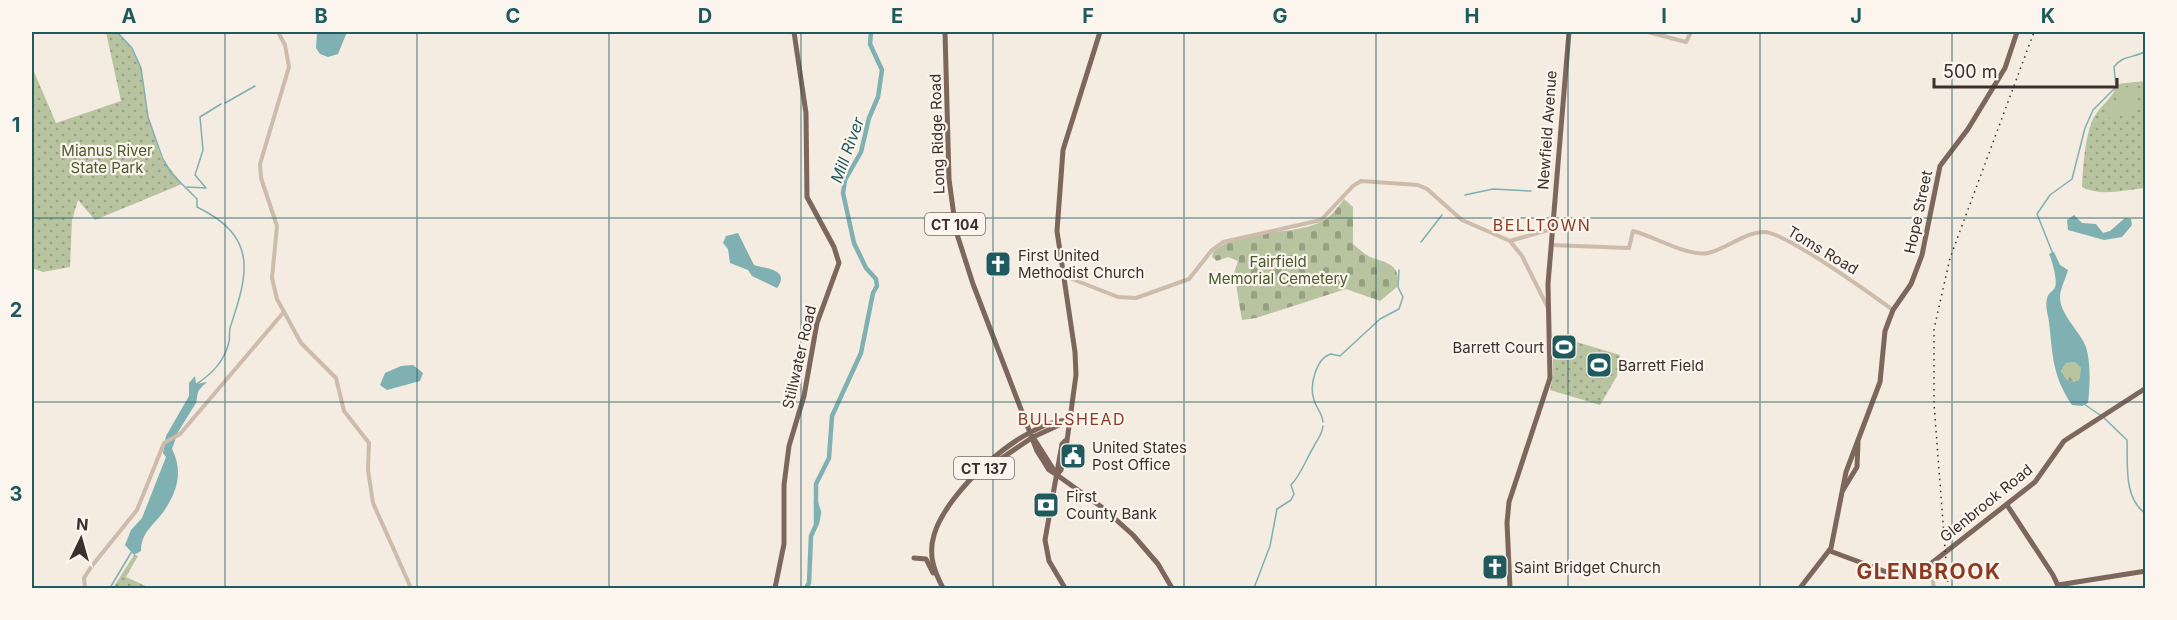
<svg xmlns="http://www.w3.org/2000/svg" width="2177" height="620" viewBox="0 0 2177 620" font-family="Inter,sans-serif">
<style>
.forest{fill:url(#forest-firs)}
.cemetery{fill:url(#cemetery-stones)}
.park{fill:url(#park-dots)}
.pitch{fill:#b8c4a0}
.water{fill:#7fb0b2;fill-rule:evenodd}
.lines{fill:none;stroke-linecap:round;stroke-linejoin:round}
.stream{stroke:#7fb0b2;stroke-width:1.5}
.river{stroke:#7fb0b2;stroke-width:4.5}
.minor{stroke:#cdbbac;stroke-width:4}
.major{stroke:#7d675c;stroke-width:5}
.rail{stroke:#3b302b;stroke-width:1.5;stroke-dasharray:1.5 4.5;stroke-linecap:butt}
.grid{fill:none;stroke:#1f5a5e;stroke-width:1.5;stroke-opacity:0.55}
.labels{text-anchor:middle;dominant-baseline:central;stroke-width:4.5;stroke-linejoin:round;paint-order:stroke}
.shield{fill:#fbf5ee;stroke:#756b66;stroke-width:1.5}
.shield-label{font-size:14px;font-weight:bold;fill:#3b302b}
.street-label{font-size:15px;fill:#3b302b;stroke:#fbf5ee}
.park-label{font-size:15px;fill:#4a5a2e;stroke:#fbf5ee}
.poi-label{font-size:15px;fill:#3b302b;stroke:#fbf5ee;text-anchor:start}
.water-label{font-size:16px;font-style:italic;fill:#1f5a5e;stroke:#fbf5ee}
.neighbourhood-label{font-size:16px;letter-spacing:1.5px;fill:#8c3b22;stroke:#fbf5ee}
.district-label{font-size:21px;font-weight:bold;letter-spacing:1.5px;fill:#8c3b22;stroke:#fbf5ee}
.neatline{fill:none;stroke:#1f5a5e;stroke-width:2}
.grid-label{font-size:20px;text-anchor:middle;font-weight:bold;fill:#1f5a5e}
</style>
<defs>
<pattern id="forest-firs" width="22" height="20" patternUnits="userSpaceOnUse" patternTransform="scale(1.5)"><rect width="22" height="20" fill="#b8c4a0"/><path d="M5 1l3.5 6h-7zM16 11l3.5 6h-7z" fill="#97a083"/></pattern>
<pattern id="cemetery-stones" width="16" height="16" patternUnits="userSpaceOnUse" patternTransform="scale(1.5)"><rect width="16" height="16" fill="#b8c4a0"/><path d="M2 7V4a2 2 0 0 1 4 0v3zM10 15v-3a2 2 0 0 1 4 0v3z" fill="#97a083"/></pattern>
<pattern id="park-dots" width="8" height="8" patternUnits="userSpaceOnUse" patternTransform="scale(1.5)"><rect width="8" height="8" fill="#b8c4a0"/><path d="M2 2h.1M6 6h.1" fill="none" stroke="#97a083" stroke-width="1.8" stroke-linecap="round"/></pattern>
</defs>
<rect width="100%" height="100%" fill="#f4ebe1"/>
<path class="forest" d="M2075,362L2081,368L2079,380L2073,382L2067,380L2061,371L2066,363Z"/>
<path class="cemetery" d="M1344,199L1353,207V244C1359,249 1366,256 1373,258C1390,264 1401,266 1397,287L1380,301L1346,289L1256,318L1242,320L1234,273L1238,261L1228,257L1217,261L1212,257L1213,252C1241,227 1288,237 1321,222C1331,217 1338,207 1344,199Z"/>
<g class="park">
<path d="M106,32H117L132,48L141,68L148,117L161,157L182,184L95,220L78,200L72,220L70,267L43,272L32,268V67L56,123L121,101Z"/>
<path d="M2145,81V188C2124,190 2101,197 2082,187C2083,169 2085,129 2096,114C2104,102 2113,98 2117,84Z"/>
<path d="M1553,335L1620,355L1617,376L1600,405L1550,390L1553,376Z"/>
<path d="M134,555L138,556L126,577L150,588H113Z"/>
</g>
<g class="pitch">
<path d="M2134,86L2135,114L2107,118L2105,105L2119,102L2117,89Z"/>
<path d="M1587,348L1615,355L1616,362L1607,384C1588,383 1580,364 1587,348Z"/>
</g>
<g class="water">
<path d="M317,32H347L338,54L328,57L320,54L316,48Z"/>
<path d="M2074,215L2082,223L2096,224L2103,233L2110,231L2125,218L2131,219L2132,225L2122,237L2104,240L2068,230L2067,220Z"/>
<path d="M738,233L754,265C765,269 791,269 777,288L752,276L748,270L730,263L728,249L723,243L726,236Z"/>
<path d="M2054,252L2060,265L2068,270C2066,278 2060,289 2060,297C2060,315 2080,331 2086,347C2091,364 2090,386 2088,403L2082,406L2072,405C2052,375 2053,356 2049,322C2048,314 2045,308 2047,299C2048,293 2051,293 2054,289C2059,284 2052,260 2049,254ZM2075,362L2081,368L2079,380L2073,382L2067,380L2061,371L2066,363Z"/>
<path d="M413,365L423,373L420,381L387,390L380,385L385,373L401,366Z"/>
<path d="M195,376L196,384L207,382C195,393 199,391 196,403L178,432L172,449C183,471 178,490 164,511C154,525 141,532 141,551L134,555L125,545L131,530L142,518L166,457L163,453L166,436L189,396V383Z"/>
</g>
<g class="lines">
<g class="stream">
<path d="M117,32L132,48L141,68L148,117L162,157L171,173L197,199V207C259,237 248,274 230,328C229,332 230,337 229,342C224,362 212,374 195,385"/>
<path d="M225,103L255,86"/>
<path d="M187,187L206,188L195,175L203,150L200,117L221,104"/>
<path d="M1465,195L1493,189L1531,191"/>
<path d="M1421,242L1442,215"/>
<path d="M2053,254L2037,214L2050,195L2072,179L2085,128L2093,110L2116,87L2114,67C2122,55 2135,58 2146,51"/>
<path d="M2084,404L2100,415"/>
<path d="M2104,418L2127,440C2128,464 2123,498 2146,514"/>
<path d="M1323,422C1322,412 1316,408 1314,400C1309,386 1316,358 1331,354L1340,356L1380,319L1399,309L1403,297L1398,287L1399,270"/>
<path d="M110,588L132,551"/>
<path d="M1254,588L1270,546L1277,509L1291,500L1294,494L1291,485C1302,473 1305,461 1313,448C1317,439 1322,436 1323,426"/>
</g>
<g class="river">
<path d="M816,503L819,512L817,523"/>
<path d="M806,588L809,583L811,536L816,525V484L829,458L832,416L861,353L873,293L877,286L876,279L866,268L854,243L843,193L845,180L861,152L869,118L878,97L882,70L870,44L871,32"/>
</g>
<g class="minor">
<path d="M278,32L285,45L289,67L260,164L261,178L277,226L272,278L277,299L301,343L336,378L344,411L369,443L368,470L373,503L411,588"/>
<path d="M1648,32L1686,42L1691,32"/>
<path d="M1510,241L1552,229"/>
<path d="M1551,245L1629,248L1633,231C1654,236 1687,257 1708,253C1726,249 1745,232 1764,232C1786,232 1872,295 1893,310"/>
<path d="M1062,275L1118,297L1136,298L1189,279L1212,250L1223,242L1321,220L1353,186L1361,181L1418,185L1427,189L1462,220L1510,241L1522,256L1547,306"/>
<path d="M1930,565L1934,588"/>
<path d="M85,588L84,578L91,567L137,510L164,443L180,434L283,313"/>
</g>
<g class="major">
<path d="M945,32L949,179L956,231L973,284L1037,451L1049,470L1057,475"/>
<path d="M1033,437L1057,475L1103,508L1133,535L1158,564L1172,588"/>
<path d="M993,464L1033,437L1068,421"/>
<path d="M1057,475L1061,470L1066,448L1076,375L1075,352L1057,231L1063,150L1100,32"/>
<path d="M1843,490L1857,467L1858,443"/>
<path d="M2007,505L2053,575L2059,588"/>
<path d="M1830,551L1889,573L1924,569L2035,482L2064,441L2146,388"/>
<path d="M914,558L926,559L933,573"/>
<path d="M2058,585L2146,571"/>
<path d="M775,588L784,544V485L789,446L804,396L817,323L839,263L834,247L807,197L806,113L794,32"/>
<path d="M943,588C934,571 928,555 934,535C946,492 1023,421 1069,420"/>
<path d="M1065,588L1049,561L1045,540L1062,444L1065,441"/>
<path d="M1510,588L1507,523L1509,502L1550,378L1548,284L1569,32"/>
<path d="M1800,588L1831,548L1846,472L1880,382L1885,331L1893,310L1911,284L1922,255L1940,166L1968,129L2005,68L2017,32"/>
</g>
<path class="rail" d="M1948,588L1934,404V329L1950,258L2034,32"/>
</g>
<path class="grid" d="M225,32V588M417,32V588M609,32V588M801,32V588M993,32V588M1184,32V588M1376,32V588M1568,32V588M1760,32V588M1952,32V588M32,218H2146M32,402H2146"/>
<defs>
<g id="church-square" transform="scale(1.35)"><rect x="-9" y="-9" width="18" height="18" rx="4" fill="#1f5a5e" stroke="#fbf5ee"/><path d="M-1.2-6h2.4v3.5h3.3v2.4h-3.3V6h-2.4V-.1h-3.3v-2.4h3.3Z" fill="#fff"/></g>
<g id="stadium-square" transform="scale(1.35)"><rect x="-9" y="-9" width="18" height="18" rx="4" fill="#1f5a5e" stroke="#fbf5ee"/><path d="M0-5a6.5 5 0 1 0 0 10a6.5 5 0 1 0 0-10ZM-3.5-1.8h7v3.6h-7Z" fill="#fff"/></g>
<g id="civic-square" transform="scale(1.35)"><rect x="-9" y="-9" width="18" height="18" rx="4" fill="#1f5a5e" stroke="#fbf5ee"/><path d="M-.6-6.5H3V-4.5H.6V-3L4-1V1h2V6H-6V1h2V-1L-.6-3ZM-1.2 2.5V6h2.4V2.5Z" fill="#fff"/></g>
<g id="bank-square" transform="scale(1.35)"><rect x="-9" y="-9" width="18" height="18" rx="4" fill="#1f5a5e" stroke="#fbf5ee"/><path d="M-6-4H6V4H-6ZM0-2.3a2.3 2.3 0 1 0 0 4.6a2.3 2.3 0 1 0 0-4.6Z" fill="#fff"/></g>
</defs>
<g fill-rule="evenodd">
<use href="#church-square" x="998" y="264"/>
<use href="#stadium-square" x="1564" y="347"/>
<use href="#stadium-square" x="1599" y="365"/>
<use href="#civic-square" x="1073" y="456"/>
<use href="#bank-square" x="1046" y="505"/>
<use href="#church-square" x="1495" y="567"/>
</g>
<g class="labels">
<g class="shield">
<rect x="925" y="213" width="60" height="22" rx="4.5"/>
<rect x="954" y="457" width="60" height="22" rx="4.5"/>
</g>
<g class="shield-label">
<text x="955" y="224">CT 104</text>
<text x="984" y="468">CT 137</text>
</g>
<g class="street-label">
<text transform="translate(1547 130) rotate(-86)">Newfield Avenue</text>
<text transform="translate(937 134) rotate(-92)">Long Ridge Road</text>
<text transform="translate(1918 212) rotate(-78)">Hope Street</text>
<text transform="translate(1823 250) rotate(31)">Toms Road</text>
<text transform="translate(799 357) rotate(-77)">Stillwater Road</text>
<text transform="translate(1986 503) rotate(-39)">Glenbrook Road</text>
</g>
<g class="park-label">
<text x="107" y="150">Mianus River<tspan x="107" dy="17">State Park</tspan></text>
<text x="1278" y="261">Fairfield<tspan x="1278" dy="17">Memorial Cemetery</tspan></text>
</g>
<g class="poi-label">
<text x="1018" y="255">First United<tspan x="1018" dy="17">Methodist Church</tspan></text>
<text x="1544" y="347" text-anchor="end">Barrett Court</text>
<text x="1618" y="365">Barrett Field</text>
<text x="1092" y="447">United States<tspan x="1092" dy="17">Post Office</tspan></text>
<text x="1066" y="496">First<tspan x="1066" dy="17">County Bank</tspan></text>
<text x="1514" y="567">Saint Bridget Church</text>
</g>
<g class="water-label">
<text transform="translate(847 150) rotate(-70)">Mill River</text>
</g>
<g class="neighbourhood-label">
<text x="1542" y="225">BELLTOWN</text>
<text x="1072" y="419">BULLSHEAD</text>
</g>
<g class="district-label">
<text x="1929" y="571">GLENBROOK</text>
</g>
</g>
<rect width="2177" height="620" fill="none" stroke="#fbf5ee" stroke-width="66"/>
<g transform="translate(81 539) rotate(5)" stroke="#fbf5ee" stroke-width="4.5" paint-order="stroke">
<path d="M0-4.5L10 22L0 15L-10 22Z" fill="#3b302b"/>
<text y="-9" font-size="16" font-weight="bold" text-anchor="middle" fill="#3b302b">N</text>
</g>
<path d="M1934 78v9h183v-9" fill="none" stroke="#3b302b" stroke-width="3"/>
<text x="1943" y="78" font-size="18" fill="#3b302b" stroke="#fbf5ee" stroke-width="4.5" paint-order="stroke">500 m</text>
<rect x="33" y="33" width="2111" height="554" class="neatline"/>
<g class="grid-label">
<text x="129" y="23">A</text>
<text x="321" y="23">B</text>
<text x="513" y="23">C</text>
<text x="705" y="23">D</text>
<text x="897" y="23">E</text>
<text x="1088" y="23">F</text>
<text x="1280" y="23">G</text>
<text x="1472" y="23">H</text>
<text x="1664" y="23">I</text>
<text x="1856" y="23">J</text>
<text x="2048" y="23">K</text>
<text x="16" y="132">1</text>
<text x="16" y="317">2</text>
<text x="16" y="501">3</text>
</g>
</svg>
